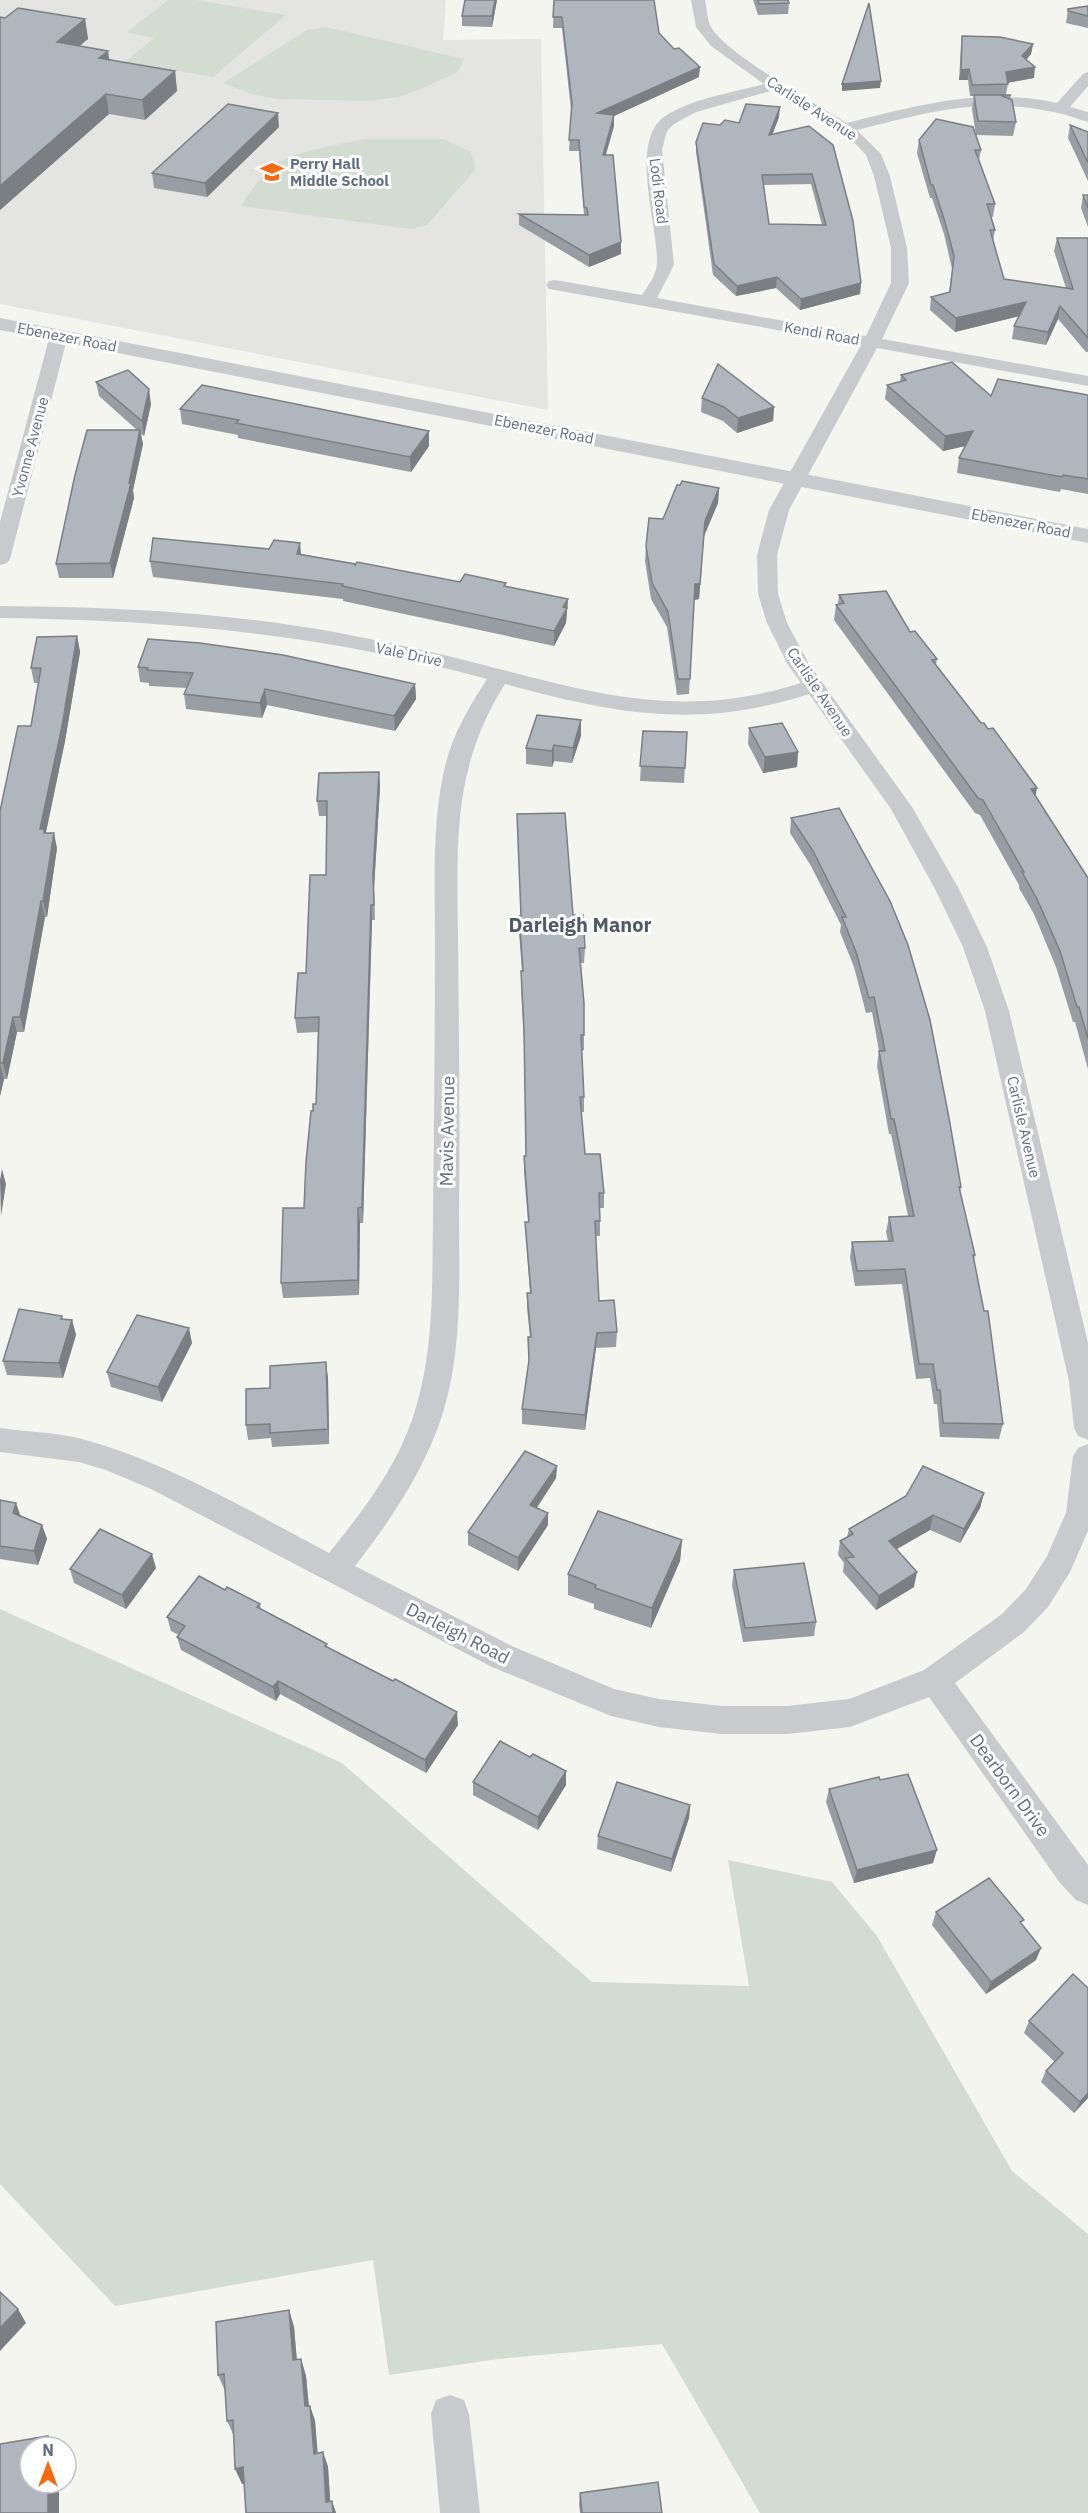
<svg xmlns="http://www.w3.org/2000/svg" width="1088" height="2513" viewBox="0 0 1088 2513" font-family="'IBM Plex Sans',sans-serif">
<style>
.built{fill:#e4e5e3}
.green{fill:#d3dcd0}
.lines{fill:none;stroke-linecap:round;stroke-linejoin:round}
.minor{fill:#c8cace;fill-rule:evenodd}
.tertiary{fill:#c8cace;fill-rule:evenodd}
.wall{fill:#979da3;fill-rule:evenodd}
.shaded-wall{fill:#7b7f84}
.building{fill:#b0b6bd;stroke:#7b7f84;stroke-width:1.5;fill-rule:evenodd}
.labels{text-anchor:middle;dominant-baseline:central;stroke-width:6;stroke-linejoin:round;paint-order:stroke}
.far-street-label{font-size:15px;fill:#606e84;stroke:#fff}
.far-poi-label{font-size:15px;font-weight:bold;fill:#606e84;stroke:#fff;text-anchor:start}
.street-label{font-size:18px;fill:#606e84;stroke:#fff}
.neighbourhood-label{font-size:20px;font-weight:bold;fill:#4f5968;stroke:#fff}
</style>
<rect width="100%" height="100%" fill="#f4f5ef"/>
<path class="built" d="M0,0H446L443,40L541,39L548,410L0,304Z"/>
<g class="green">
<path d="M168,0H196L286,15L213,77L125,62L154,38L127,32Z"/>
<path d="M326,27L464,59L458,72L421,89L398,97L369,101L277,99L252,94L223,83L307,30Z"/>
<path d="M365,139H443L471,152L475,170L427,225L411,229L241,206C251,190 261,176 276,164C292,152 345,143 365,139Z"/>
<path d="M0,1609L342,1763L592,1982L749,1986L728,1860L832,1882L877,1936L1012,2171L1088,2234V2513H760L662,2344L498,2359L389,2375L373,2260L115,2306L0,2184Z"/>
</g>
<g class="lines">
<g class="minor">
<path d="M691,0H705C707,8 707,20 711,27C725,53 818,105 847,123C919,105 982,87 1057,103L1083,74L1088,72V86L1070,107L1088,112V122C1075,118 1062,113 1048,111C978,97 924,113 857,130L881,154L890,176L907,248L909,283L882,339L1088,376V386L877,348L789,510L777,555L778,594L787,623L809,664L912,807L959,889L987,947L1009,1011L1088,1343V1440L1078,1436L1074,1428L1069,1381L985,1011L963,947L935,889L891,809L809,694C699,730 614,714 505,684C452,768 457,842 458,937C459,1029 460,1121 459,1214C459,1282 463,1353 441,1419C422,1474 390,1521 355,1566L514,1647L614,1689L659,1699L722,1706H787L849,1699L924,1670L1002,1614L1026,1589L1047,1556L1066,1513L1073,1456L1078,1448L1088,1444V1531L1070,1572L1048,1607L1024,1632L955,1683L1088,1865V1905L1076,1900L1060,1883L929,1697L850,1727L787,1734H722L659,1727L611,1716L492,1667L151,1489L106,1470L79,1462L0,1452V1428C27,1432 56,1432 82,1439C170,1463 249,1511 329,1553C363,1511 396,1468 413,1417C435,1351 432,1281 433,1213C434,1121 435,1030 435,938C435,877 431,811 449,752C458,726 472,702 487,679C324,634 168,620 0,618V606C112,607 224,612 334,632C382,641 430,651 476,663C593,693 681,721 801,683L788,665L767,623L758,594L757,555L769,510L861,345L555,290L549,289L546,285L549,281L555,280L642,295C648,286 657,274 657,263C658,225 629,142 664,117C692,98 732,93 764,84L711,46L696,27ZM774,90L852,140L866,155L874,176L891,248V283L866,336L657,298L674,265L662,150L667,131L674,124L696,112Z"/>
<path d="M59,330L65,331L68,335L10,559L7,563L0,565V522L50,335L53,331Z"/>
<path d="M450,2395L464,2400L469,2414L480,2513H440L431,2414L436,2400Z"/>
</g>
<path class="tertiary" d="M0,318L1088,529V543L0,330Z"/>
</g>
<g class="wall">
<path d="M497,0L492,27L462,26V16Z"/>
<path d="M554,0L659,33L699,77L614,116V126L606,155L621,242V254L589,267L519,225V214L584,215L579,151H569L571,110L562,28H553Z"/>
<path d="M753,0H788L789,3L788,14L758,15Z"/>
<path d="M1088,6V28L1066,23L1068,9Z"/>
<path d="M0,17L85,19L88,39L79,46L109,60L175,71L177,91L145,120L109,114L0,210Z"/>
<path d="M962,36L1033,44L1031,54L1026,60L1034,78L1008,83L1006,95H1011L1010,99L1016,122L1013,136L976,135L981,150L979,160L995,204L993,217H991L995,230L993,241L1004,279L1066,288L1054,251L1057,238H1088V352H1086L1058,319L1046,345L1012,339L1014,326L1019,316L955,332L930,310L931,297L949,292L952,269L944,234L932,198H930L917,153L919,140L976,135L972,109L974,96H970L968,80H959L961,46Z"/>
<path d="M779,117L772,135L809,126L861,283L860,294L800,310L776,288L736,296L713,275L696,152V142L739,123ZM811,184L822,225L769,224L764,185Z"/>
<path d="M1070,125L1088,132V181L1068,138Z"/>
<path d="M279,127L207,197L154,188L152,173Z"/>
<path d="M1083,195H1088V227L1081,208Z"/>
<path d="M901,375L991,396L1088,395V494L1061,489L1060,492L957,473L959,458L965,446L943,451L885,399L887,385L900,382Z"/>
<path d="M96,382L151,404L144,436L141,434L143,444L133,490L134,498L113,578H59L56,564L137,430L99,396Z"/>
<path d="M702,398L774,407L773,421L737,433L723,421L701,412Z"/>
<path d="M180,409L429,431V446L411,472L238,438V435L182,424Z"/>
<path d="M719,488L718,503L704,536L699,599L694,600L689,694L677,695L667,627L651,599L645,561L646,546L663,519Z"/>
<path d="M300,543L301,554L460,582L506,586L568,599L566,623L554,646L343,601V599L153,577L150,561L269,549Z"/>
<path d="M839,595L910,632L937,659L936,665L1035,795L1088,878V1069L1075,1022H1073L1056,967L1034,914L1019,888V885L980,815L975,813L834,620L836,605L838,604Z"/>
<path d="M77,636L80,652L65,741L46,833L57,848L47,917H45L24,1032H17L7,1079H4L0,1096V811L31,726L39,683H34L31,668Z"/>
<path d="M138,667L415,684L416,699L395,731L267,705L262,718L186,709L184,694L187,688L149,686V683L140,682Z"/>
<path d="M581,720V736L572,763L554,761L552,767L526,764V748Z"/>
<path d="M749,728L798,752L797,767L763,773L748,744Z"/>
<path d="M643,731L687,732L684,783L640,781Z"/>
<path d="M379,772L380,787L374,889L375,920H372L363,1223H360L359,1295L283,1298L281,1283L304,1208L313,1111L316,1104L318,1032L297,1033L295,1018L306,973L326,875L327,816H319L317,801Z"/>
<path d="M839,808L961,1187L960,1192L975,1255L974,1260L1003,1424L999,1439L940,1437L937,1404H934L930,1378L916,1379L902,1284L855,1286L850,1257L852,1242L888,1241L886,1232L889,1217L908,1216L891,1134H889L877,1066L879,1051L872,1012L866,1013L854,967L840,932L841,925L811,866L790,833L791,818Z"/>
<path d="M517,814L573,915L585,948L584,963H581L584,1003V1050L582,1051L584,1097V1112H581L585,1154L604,1193V1208H600V1236H596L599,1301L617,1332L616,1347L596,1348L585,1430L522,1424V1409L529,1364L528,1337H530L527,1308V1293H530L526,1237L525,1222H528L524,1172V1156H526L524,1045L521,986V971H522L519,932V916H521Z"/>
<path d="M62,1316L63,1319L72,1320L76,1335L63,1378L7,1375L3,1361Z"/>
<path d="M192,1343L162,1402L111,1387L107,1372Z"/>
<path d="M328,1377L329,1444L272,1447L271,1438L248,1440L246,1425L270,1388Z"/>
<path d="M557,1466L556,1478L537,1508L548,1525L518,1571L468,1545V1532Z"/>
<path d="M984,1493L980,1508L960,1543L930,1530L897,1549L914,1587L876,1610L843,1572L844,1563L838,1555L840,1541L847,1537L849,1529Z"/>
<path d="M0,1500L20,1516L42,1525L47,1539L38,1565L0,1559Z"/>
<path d="M682,1540L680,1561L651,1628L594,1609V1604L568,1595V1574Z"/>
<path d="M156,1568L126,1609L74,1583L70,1569Z"/>
<path d="M734,1570L816,1622L814,1636L743,1642L732,1585Z"/>
<path d="M225,1590L260,1604L261,1609L327,1644V1648L458,1725L426,1773L280,1694L276,1701L181,1650L177,1637L179,1635L171,1631L167,1617Z"/>
<path d="M530,1757L566,1771V1785L538,1830L473,1795V1782Z"/>
<path d="M880,1780L933,1863L854,1883L826,1802L829,1789Z"/>
<path d="M690,1805L689,1818L671,1872L597,1849L598,1836Z"/>
<path d="M936,1912L1022,1924L1036,1960L986,1994L932,1925Z"/>
<path d="M1073,1974L1088,2098L1074,2113L1041,2082L1046,2071L1055,2062L1024,2033L1029,2021Z"/>
<path d="M289,2310L294,2327L297,2360L301,2359L306,2376L309,2406H310L315,2421L317,2453L323,2452L328,2467L330,2501H332L336,2513H246L244,2483L242,2484L234,2436L227,2421L225,2391L218,2375Z"/>
<path d="M580,2493L662,2513H580L579,2504Z"/>
</g>
<g class="shaded-wall">
<path d="M495,0H497L492,27V16Z"/>
<path d="M85,19L88,39L60,62L57,42Z"/>
<path d="M1033,44L1031,54L1020,67L1022,56Z"/>
<path d="M108,51L111,71L99,58Z"/>
<path d="M700,67L699,77L614,116V126L602,166L597,113Z"/>
<path d="M1035,67L1034,78L1005,83L1006,72Z"/>
<path d="M969,69L968,80H959L961,70Z"/>
<path d="M175,71L177,91L145,120L142,100Z"/>
<path d="M881,81L880,88L842,91V84Z"/>
<path d="M106,94L109,114L0,210V186Z"/>
<path d="M780,107L779,117L768,146L769,135Z"/>
<path d="M278,113L279,127L207,197L205,183Z"/>
<path d="M621,242V254L589,267V255Z"/>
<path d="M777,277L776,288L736,296L737,286Z"/>
<path d="M861,283L860,294L800,310L801,299Z"/>
<path d="M1026,302L1024,315L955,332L956,318Z"/>
<path d="M1060,306L1058,319L1046,345L1048,332Z"/>
<path d="M149,389L151,404L144,436L142,421Z"/>
<path d="M774,407L773,421L737,433L738,418Z"/>
<path d="M140,430L143,444L133,490L134,498L113,578L110,563Z"/>
<path d="M429,431V446L411,472L410,457Z"/>
<path d="M973,431L970,445L943,451L945,436Z"/>
<path d="M719,488L718,503L704,536L699,599L694,600L695,584L705,521Z"/>
<path d="M300,543L301,559L297,554Z"/>
<path d="M568,599L566,623L554,646V631L563,607Z"/>
<path d="M77,636L80,652L65,741L45,836L40,829Z"/>
<path d="M415,684L416,699L395,731L394,716Z"/>
<path d="M265,689L267,705L262,718L260,703Z"/>
<path d="M581,720V736L572,763L573,748Z"/>
<path d="M554,745V761L552,767V751Z"/>
<path d="M798,752L797,767L763,773L765,757Z"/>
<path d="M379,772L380,787L374,889L375,920L373,874Z"/>
<path d="M1037,788L1034,804L1031,789Z"/>
<path d="M54,833L57,848L47,917L43,901Z"/>
<path d="M41,901L45,917L24,1032L20,1017Z"/>
<path d="M371,905L372,920L363,1223L362,1207Z"/>
<path d="M13,1017L17,1032L7,1079L3,1063Z"/>
<path d="M0,1064L4,1079L0,1096Z"/>
<path d="M2,1169L6,1184L1,1216L0,1180Z"/>
<path d="M358,1208L360,1223L359,1295L358,1280Z"/>
<path d="M72,1320L76,1335L63,1378L59,1363Z"/>
<path d="M189,1328L192,1343L162,1402L158,1387Z"/>
<path d="M597,1333L596,1348L585,1430V1415Z"/>
<path d="M326,1362L328,1377L329,1444L328,1429Z"/>
<path d="M557,1466L556,1478L530,1517V1505Z"/>
<path d="M984,1493L980,1508L960,1543L964,1529Z"/>
<path d="M16,1503L21,1517L13,1513Z"/>
<path d="M548,1513V1525L518,1571V1558Z"/>
<path d="M933,1515L930,1530L886,1555L889,1541Z"/>
<path d="M42,1525L47,1539L38,1565L34,1551Z"/>
<path d="M682,1540L680,1561L651,1628L652,1608Z"/>
<path d="M152,1554L156,1568L126,1609L122,1595Z"/>
<path d="M917,1572L914,1587L876,1610L879,1596Z"/>
<path d="M278,1681L280,1694L276,1701L273,1687Z"/>
<path d="M457,1712L458,1725L426,1773L425,1760Z"/>
<path d="M566,1771V1785L538,1830V1817Z"/>
<path d="M690,1805L689,1818L671,1872L672,1859Z"/>
<path d="M937,1850L933,1863L854,1883L857,1870Z"/>
<path d="M1041,1948L1036,1960L986,1994L991,1982Z"/>
<path d="M1088,2093V2098L1074,2113L1080,2102Z"/>
<path d="M18,2309L26,2323L0,2351V2328Z"/>
<path d="M289,2310L294,2327L298,2377L293,2360Z"/>
<path d="M301,2359L306,2376L310,2421L305,2406Z"/>
<path d="M310,2406L315,2421L319,2468L314,2454Z"/>
<path d="M48,2436L56,2447H48Z"/>
<path d="M323,2452L328,2467L331,2513L326,2502Z"/>
<path d="M243,2467L250,2482L242,2484L235,2469Z"/>
<rect x="48" y="2483" width="11" height="30"/>
<path d="M332,2501L336,2513H333Z"/>
</g>
<g class="building">
<path d="M465,0H495L492,16H462Z"/>
<path d="M554,0H654L659,33L674,49L679,48L700,67L597,113L614,115L603,155H613L621,242L589,255L519,214L588,215L587,208L584,207L579,140H569L572,103L562,17H553Z"/>
<path d="M758,0H788L789,3L759,4Z"/>
<path d="M869,3L881,81L842,84Z"/>
<path d="M1088,6V16L1068,11V9Z"/>
<path d="M18,8L85,19L57,42L108,51L99,58L175,71L142,100L106,94L0,186V17L5,18Z"/>
<path d="M962,36L1000,37L1033,44L1022,56L1035,67L1006,72L1008,84L972,85L969,69L961,70Z"/>
<path d="M974,95H1011H1000L1012,100L1016,122L978,121Z"/>
<path d="M228,104L278,113L205,183L152,173Z"/>
<path d="M746,104L780,107L769,135L809,126L833,145L853,221L861,283L801,299L777,277L737,286L714,264L696,142L703,123L720,125L725,120L739,123ZM812,174L826,225L769,224L762,175Z"/>
<path d="M936,119L973,127L981,150H975L995,204H987L995,230H990L1004,279L1073,289L1057,238H1088V338L1060,306L1048,332L1014,326L1026,302L956,318L931,297L950,292L954,256L945,222L933,185H931L919,140Z"/>
<path d="M1070,125L1088,132V163Z"/>
<path d="M1083,195H1088V208Z"/>
<path d="M952,362L991,396L998,379L1088,395V479L1063,475L1062,477L959,458L973,431L945,436L887,385L906,380L901,375Z"/>
<path d="M718,364L774,407L738,418L724,407L702,398Z"/>
<path d="M128,370L149,389L142,421L96,382Z"/>
<path d="M202,385L429,431L410,457L236,423L239,420L180,409Z"/>
<path d="M87,430H140L129,483H131L110,563L56,564L75,475Z"/>
<path d="M682,481L719,488L705,521L700,584H695L690,679H678L668,612L652,583L646,546L649,518L663,519L677,485H680Z"/>
<path d="M153,538L269,549L274,540L300,543L297,554L355,564V566L357,562L460,582L465,574L506,583L504,586L568,599L563,607L567,608L554,631L342,586L343,584L150,561Z"/>
<path d="M886,591L910,632L915,631L937,659L932,660L981,723H984L988,729L993,728L1037,788L1031,789L1088,878V1039L1079,1007H1077L1060,951L1037,899L1022,872H1024L983,800L978,798L836,605L844,603L839,595Z"/>
<path d="M77,636L62,726L40,829H44V833H54L43,901H41L20,1017H13L3,1063H0V811L18,726H31L41,668H31L37,637Z"/>
<path d="M148,639L200,643L283,655L415,684L394,716L265,689L260,703L184,694L193,673L147,670L148,668L138,667Z"/>
<path d="M537,715L581,720L573,748L554,745L552,751L526,748Z"/>
<path d="M782,723L798,752L765,757L749,728Z"/>
<path d="M643,731L687,732L685,768L640,766Z"/>
<path d="M379,772L373,874L374,905H371L362,1207L358,1208V1280L281,1283L283,1208H304L306,1162L311,1111H313V1104H316L319,1017L295,1018L298,973H306L310,875H326L327,801H317L319,773Z"/>
<path d="M839,808L890,901L908,945L930,1020L949,1118L961,1187H959L975,1255H973L984,1311H988L1003,1424L943,1423L940,1390H937L933,1364H919L905,1269L857,1271L852,1242L893,1241L889,1217L914,1216L894,1119H891L879,1051H885L874,997L869,998L856,952L842,917H846L813,851L791,818Z"/>
<path d="M565,813L573,915H583L585,948H579L584,1003V1035H581L584,1097H580L585,1154H600L604,1193H599L600,1221H595L599,1301L614,1300L617,1332L597,1333L585,1415L522,1409L529,1360L528,1337H531L527,1293H531L525,1222H529L524,1156H526L524,1030L521,971H523L519,916H521L517,814Z"/>
<path d="M19,1309L62,1316L61,1319L72,1320L59,1363L3,1361Z"/>
<path d="M137,1315L189,1328L158,1387L107,1372Z"/>
<path d="M326,1362L328,1429L270,1433V1424L246,1425V1389L270,1388V1366Z"/>
<path d="M525,1451L557,1466L530,1505L548,1513L518,1558L468,1532Z"/>
<path d="M923,1466L984,1493L964,1529L933,1515L889,1541L917,1572L879,1596L845,1558L854,1557L840,1541L853,1534L849,1529L906,1496Z"/>
<path d="M0,1500L16,1503L13,1513L42,1525L34,1551L0,1546Z"/>
<path d="M598,1511L682,1540L652,1608L595,1588L596,1585L568,1574Z"/>
<path d="M100,1529L152,1554L122,1595L70,1569Z"/>
<path d="M804,1563L816,1622L745,1628L734,1570Z"/>
<path d="M199,1576L225,1590L227,1587L260,1604L257,1607L327,1644L325,1646L393,1681L395,1679L457,1712L425,1760L278,1681L273,1687L177,1637L185,1626L167,1617Z"/>
<path d="M500,1741L530,1757L533,1754L566,1771L538,1817L473,1782Z"/>
<path d="M908,1774L937,1850L857,1870L829,1789L879,1777L880,1780Z"/>
<path d="M617,1782L690,1805L672,1859L598,1836Z"/>
<path d="M989,1878L1024,1920L1020,1922L1041,1948L991,1982L936,1912Z"/>
<path d="M1073,1974L1088,1988V2093L1080,2102L1046,2071L1063,2053L1029,2021Z"/>
<path d="M0,2292L18,2309L0,2328Z"/>
<path d="M289,2310L293,2360L301,2359L305,2406H310L314,2454L323,2452L326,2502L332,2501L333,2513H246L243,2467L235,2469L233,2420L227,2421L224,2374L218,2375L216,2322Z"/>
<path d="M48,2436V2447H30V2483H48V2513H0V2444Z"/>
<path d="M658,2482L662,2513H582L580,2493Z"/>
</g>
<defs>
<g id="school-bare" transform="scale(1.8)"><path d="M0-5L7-2L0 1L-7-2ZM-4 1L0 2.5L4 1V4Q0 6-4 4Z" fill="#f56a0f" stroke="#fff" stroke-width="2.5" paint-order="stroke"/></g>
</defs>
<g fill-rule="evenodd">
<use href="#school-bare" x="272" y="172"/>
</g>
<g class="labels">
<g class="far-street-label">
<text transform="translate(812 108) rotate(33)">Carlisle Avenue</text>
<text transform="translate(659 191) rotate(83)">Lodi Road</text>
<text transform="translate(822 333) rotate(10)">Kendi Road</text>
<text transform="translate(67 337) rotate(11)">Ebenezer Road</text>
<text transform="translate(544 429) rotate(11)">Ebenezer Road</text>
<text transform="translate(30 447) rotate(-75)">Yvonne Avenue</text>
<text transform="translate(1021 523) rotate(11)">Ebenezer Road</text>
<text transform="translate(409 654) rotate(12)">Vale Drive</text>
<text transform="translate(820 692) rotate(56)">Carlisle Avenue</text>
<text transform="translate(1024 1127) rotate(77)">Carlisle Avenue</text>
</g>
<g class="far-poi-label">
<text x="290" y="163">Perry Hall<tspan x="290" dy="17">Middle School</tspan></text>
</g>
<g class="street-label">
<text transform="translate(447 1131) rotate(-89)">Mavis Avenue</text>
<text transform="translate(458 1633) rotate(27)">Darleigh Road</text>
<text transform="translate(1010 1785) rotate(54)">Dearborn Drive</text>
</g>
<g class="neighbourhood-label">
<text x="580" y="924">Darleigh Manor</text>
</g>
</g>
<g transform="translate(48 2465)"><circle r="28" fill="#ffffff" stroke="#bfc5ce" stroke-width="1.5"/>
<path d="M0-4.5L10 22L0 15L-10 22Z" fill="#f56a0f"/>
<text y="-9" font-size="16" font-weight="bold" text-anchor="middle" fill="#606e84">N</text>
</g>
</svg>
